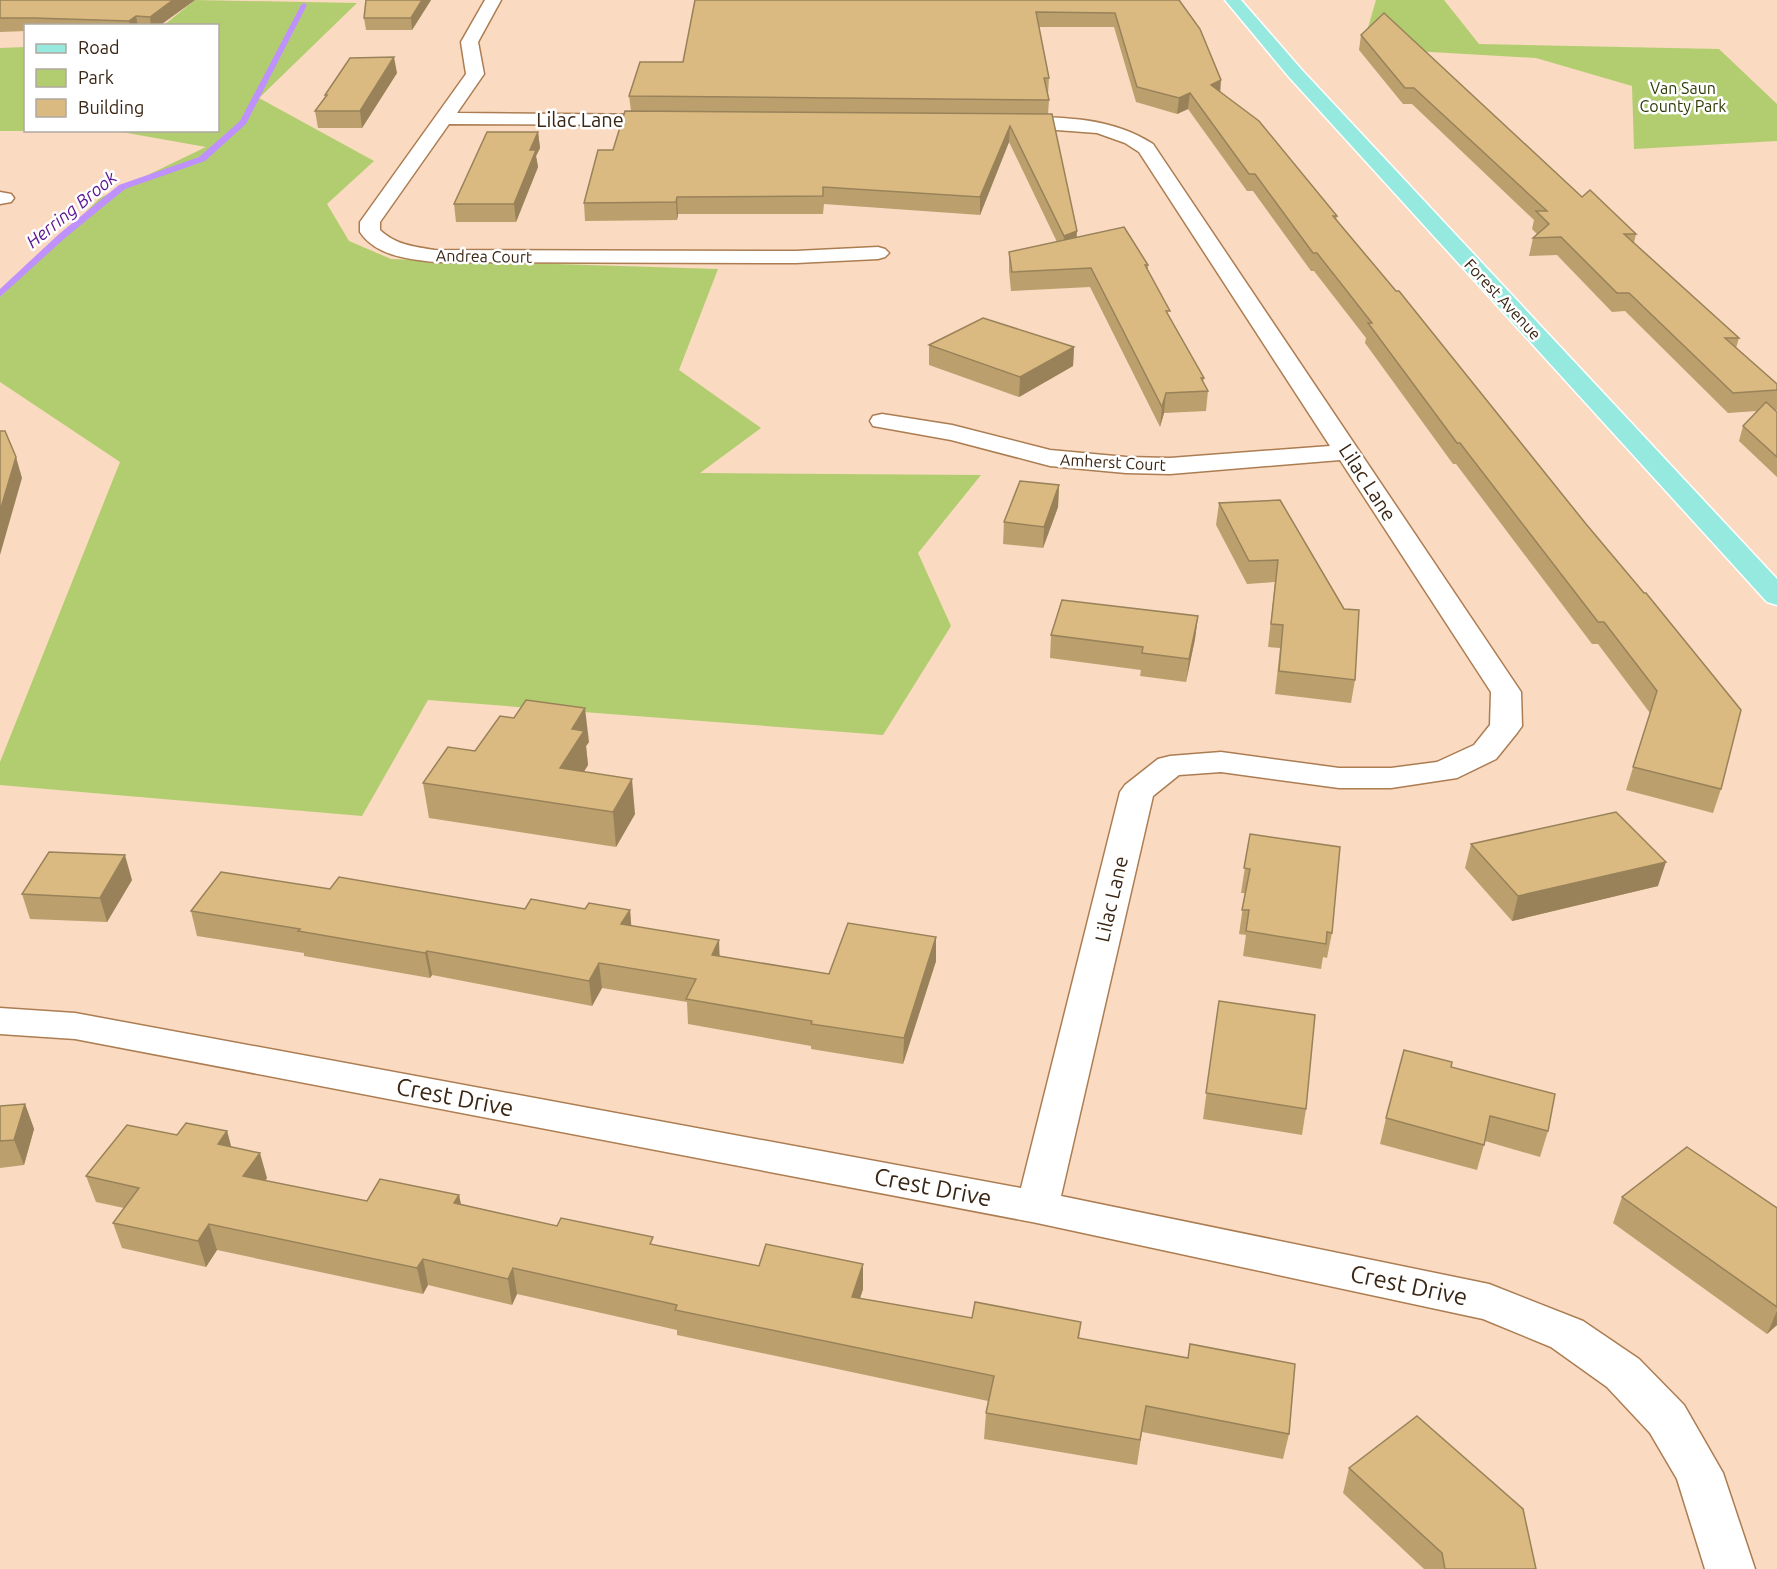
<svg xmlns="http://www.w3.org/2000/svg" width="1777" height="1569" viewBox="0 0 1777 1569" font-family="Ubuntu,sans-serif">
<style>
.green{fill:#b2cd70}
.lines{fill:none;stroke-linecap:round;stroke-linejoin:round}
.stream{fill:#bf91fc;fill-rule:evenodd}
.minor-casing{stroke:#ac7d52;stroke-width:3}
.major-casing{stroke:#fff;stroke-width:3}
.minor{fill:#fff;fill-rule:evenodd}
.major{fill:#96e9de;fill-rule:evenodd}
.wall{fill:#bba06e}
.shaded-wall{fill:#99825a}
.building{fill:#daba80;stroke:#99825a;stroke-width:1.5}
.labels{text-anchor:middle;dominant-baseline:central;stroke-width:5;stroke-linejoin:round;paint-order:stroke}
.far-park-label{font-size:16px;fill:#2e3b06;stroke:#fff}
.far-street-label{font-size:16px;fill:#3a2614;stroke:#fff}
.far-water-label{font-size:18px;font-style:italic;fill:#5a1494;stroke:#fff}
.street-label{font-size:20px;fill:#3a2614;stroke:#fff}
.near-street-label{font-size:24px;fill:#3a2614;stroke:#fff}
</style>
<rect width="100%" height="100%" fill="#fadac0"/>
<g class="green">
<path d="M195,0L357,3L259,98L374,161L327,204L349,241L391,259L718,269L679,370L761,428L700,473L981,475L918,553L951,626L883,735L428,700L362,816L0,785V762L120,462L0,382V297L100,198L206,147L116,131H0V48L25,47L26,130H218V26L164,25Z"/>
<path d="M1376,0H1444L1479,44L1719,49L1777,104V141L1634,149L1632,86L1536,58L1362,48Z"/>
</g>
<g class="lines">
<path class="stream" d="M304,3L307,5L246,124L205,161L125,189L65,238L0,297V289L59,234L119,185L199,157L240,121L301,5Z"/>
<g class="minor-casing">
<g id="minor">
<path d="M485,0H501L478,42L484,74L457,113L666,115L672,116L675,120L672,124L666,125L449,124L380,222V230C396,245 415,247 435,250L796,251L878,247L885,249L889,253L885,257L878,259L796,263L435,262C408,259 376,256 360,232V222L466,74L461,42Z"/>
<path d="M1009,117C1059,117 1109,116 1153,144L1521,692L1522,726L1517,733L1496,759L1457,778L1391,788H1339L1221,772L1179,775L1153,796L1061,1196L1489,1284L1583,1321L1639,1359L1684,1405L1723,1473L1755,1569H1705L1677,1479L1650,1433L1607,1387L1551,1347L1483,1319L1037,1223L75,1039L0,1034V1008L75,1013L1021,1188L1120,792L1125,785L1158,759L1170,756L1221,752L1339,768H1391L1437,762L1474,745L1490,725L1491,692L1340,460L1170,474L1126,473L1050,466L951,440L873,426L870,421L873,416L882,414L952,425L1050,450L1126,457L1170,458L1330,446L1139,152L1125,143L1097,133L1003,126L1000,122L1003,118Z"/>
<path d="M0,192L11,194L14,198L11,202L0,204Z"/>
</g>
</g>
<g class="major-casing">
<path id="major" d="M1225,0H1241L1301,69L1777,579V605L1767,602L1289,77Z"/>
</g>
<use href="#minor" class="minor"/>
<use href="#major" class="major"/>
</g>
<g class="wall">
<path d="M0,0H195L159,26H26V31L0,32Z"/>
<path d="M431,0L412,30H366L364,18Z"/>
<path d="M695,0H1179L1220,92L1337,216L1336,220L1396,291L1721,789L1713,813L1626,790L1650,713L1598,644H1592L1456,464H1453L1365,343L1366,338L1314,271H1311L1253,191H1247L1188,109L1177,114L1136,102L1114,27H1039L1049,78L1048,94L1049,100L1048,114L1077,238L1148,265V270L1169,316L1204,378L1203,382L1208,391L1206,411L1164,413L1160,427L1090,287L1011,291L1009,271V252L1057,242L1009,142L980,215L824,204L823,214H678L677,220L585,221L584,203L613,150L631,111L629,96L683,62Z"/>
<path d="M1361,35L1582,197L1636,234L1634,243L1739,338L1736,348L1777,390V410H1775L1777,412V477L1739,441L1743,426L1757,411L1728,413L1625,311L1612,312L1557,255L1529,256L1533,238L1537,234L1532,229L1534,220L1412,104H1403L1359,50Z"/>
<path d="M397,73L362,128H318L315,111L325,97V95Z"/>
<path d="M538,132L540,148L536,156L538,167L516,222H456L454,204Z"/>
<path d="M929,345L1074,347L1073,366L1019,397L929,365Z"/>
<path d="M1059,485L1058,507L1043,548L1003,544L1004,522Z"/>
<path d="M1280,500L1355,680L1351,703L1275,694L1280,648L1268,647L1275,582L1247,584L1216,525L1219,503Z"/>
<path d="M1198,616L1195,639L1186,682L1140,676L1141,670L1050,658L1051,635Z"/>
<path d="M589,742L586,746L588,765L584,771L635,814L616,847L429,818L423,783L475,751Z"/>
<path d="M1250,834L1332,933L1327,958L1323,957L1321,969L1243,956L1246,935L1239,934L1245,893H1241Z"/>
<path d="M1471,844L1658,886L1512,921L1465,868Z"/>
<path d="M132,880L107,922L30,919L22,894Z"/>
<path d="M330,889L525,909L630,910L631,926L720,956L829,974L936,961L903,1064L811,1049V1046L688,1024L687,1002L602,988L592,1006L432,975L430,978L304,956V953L197,936L191,911Z"/>
<path d="M1219,1001L1306,1109L1302,1135L1203,1119Z"/>
<path d="M1451,1067L1548,1131L1540,1157L1485,1141L1477,1170L1380,1144L1386,1118Z"/>
<path d="M25,1104L34,1129L24,1165L0,1168V1106Z"/>
<path d="M227,1131L231,1147L267,1178L265,1181L367,1201L459,1195L461,1204L557,1226L654,1245L863,1289L860,1298L972,1318L1081,1322L1079,1338L1289,1434L1283,1459L1142,1432L1137,1465L984,1439L986,1413L988,1401L677,1335V1330L517,1294L512,1305L428,1285L423,1294L217,1250L206,1267L122,1248L113,1223L124,1208L96,1202L86,1176L177,1135Z"/>
<path d="M1622,1197L1777,1208V1325L1767,1334L1613,1223Z"/>
<path d="M1349,1468L1536,1569H1424L1343,1493Z"/>
</g>
<g class="shaded-wall">
<path d="M173,0H195L159,26H151L150,17Z"/>
<path d="M422,0H431L412,30L411,18Z"/>
<path d="M136,16L138,26H130L129,21Z"/>
<path d="M394,57L397,73L362,128L360,111Z"/>
<path d="M1221,80L1220,96L1211,85Z"/>
<path d="M1190,93L1188,109L1177,114L1179,98Z"/>
<path d="M1010,126L1009,142L980,215V197Z"/>
<path d="M538,132L540,148L536,156L538,167L516,222L514,204L530,150Z"/>
<path d="M677,197L678,214L677,220L676,202Z"/>
<path d="M1077,231L1076,249L1063,254L1064,236Z"/>
<path d="M1074,347L1073,366L1019,397L1020,377Z"/>
<path d="M1166,393L1164,413L1160,427L1162,407Z"/>
<path d="M16,457L22,478L0,555V511Z"/>
<path d="M1059,485L1058,507L1043,548L1044,527Z"/>
<path d="M1198,616L1195,639L1186,682L1189,659Z"/>
<path d="M585,708L589,742L586,746L588,765L565,803L560,768L572,729Z"/>
<path d="M632,779L635,814L616,847L613,812Z"/>
<path d="M125,855L132,880L107,922L100,898Z"/>
<path d="M1666,862L1658,886L1512,921L1518,896Z"/>
<path d="M630,910L632,934L621,924Z"/>
<path d="M936,937V961L903,1064L904,1038Z"/>
<path d="M719,940L720,965L712,955Z"/>
<path d="M427,951L432,975L430,978L425,953Z"/>
<path d="M599,963L602,988L592,1006L589,981Z"/>
<path d="M25,1104L34,1129L24,1165L14,1140Z"/>
<path d="M227,1131L234,1157L218,1144Z"/>
<path d="M260,1153L267,1178L251,1202L243,1176Z"/>
<path d="M459,1195L464,1220L454,1203Z"/>
<path d="M209,1224L217,1250L206,1267L198,1241Z"/>
<path d="M423,1259L428,1285L423,1294L417,1268Z"/>
<path d="M863,1264V1289L852,1323V1297Z"/>
<path d="M513,1268L517,1294L512,1305L508,1279Z"/>
<path d="M1777,1311V1325L1767,1334Z"/>
</g>
<g class="building">
<path d="M0,0H173L150,17L136,16L129,21L34,18H0Z"/>
<path d="M366,0H422L411,18H364Z"/>
<path d="M695,0H1179L1200,29L1221,80L1211,85L1259,121L1337,216H1333L1396,291H1399L1586,524L1644,593H1646L1741,710L1721,789L1633,767L1657,691L1604,622H1598L1460,443H1457L1368,323H1372L1317,253H1313L1255,174H1249L1190,93L1179,98L1137,87L1115,13L1036,12L1049,78H1044L1049,100L629,96L640,62H683Z"/>
<path d="M1384,13L1582,197L1590,190L1636,234H1624L1739,338H1725L1777,384V390L1733,393L1629,293H1617L1561,237L1533,238L1549,224L1536,211H1547L1414,88H1405L1361,35Z"/>
<path d="M394,57L360,111H315L327,95H325L350,58Z"/>
<path d="M625,111L1052,114L1077,231L1064,236L1010,126L980,197L823,187V196L677,197L676,202L584,203L598,150H613Z"/>
<path d="M487,132H538L530,150H536L514,204H454Z"/>
<path d="M1124,227L1148,265H1145L1170,311H1166L1204,378H1201L1208,391L1166,393L1162,407L1091,268L1012,272L1009,252Z"/>
<path d="M983,318L1074,347L1020,377L929,345Z"/>
<path d="M1766,402L1777,412V457L1743,426Z"/>
<path d="M0,431H5L16,457L0,511Z"/>
<path d="M1020,481L1059,485L1044,527L1004,522Z"/>
<path d="M1280,500L1344,609L1359,610L1355,680L1279,671L1283,625L1271,624L1278,560L1249,561L1219,503Z"/>
<path d="M1062,600L1198,616L1189,659L1142,653L1143,647L1051,635Z"/>
<path d="M526,700L585,708L572,729L584,731L560,768L632,779L613,812L423,783L448,747L475,751L500,716L514,718Z"/>
<path d="M1616,812L1666,862L1518,896L1471,844Z"/>
<path d="M1250,834L1340,847L1332,933L1327,932L1326,944L1246,931L1249,910H1242L1250,869L1244,868Z"/>
<path d="M49,852L125,855L100,898L22,894Z"/>
<path d="M221,872L330,889L339,877L525,909L531,899L585,909L589,903L630,910L621,924L719,940L712,955L829,974L848,923L936,937L904,1038L811,1024L812,1021L686,999L696,979L599,963L589,981L427,951L425,953L298,931L300,929L191,911Z"/>
<path d="M1219,1001L1315,1015L1306,1109L1206,1093Z"/>
<path d="M1404,1050L1452,1062L1451,1067L1555,1094L1548,1131L1490,1116L1484,1145L1386,1118Z"/>
<path d="M25,1104L14,1140L0,1141V1106Z"/>
<path d="M186,1123L227,1131L218,1144L260,1153L243,1176L367,1201L380,1179L459,1195L454,1203L557,1226L561,1218L653,1237L650,1244L759,1266L766,1244L863,1264L852,1297L972,1318L975,1302L1081,1322L1078,1338L1188,1358L1190,1344L1295,1364L1289,1434L1146,1406L1140,1440L986,1413L994,1376L675,1310L677,1305L513,1268L508,1279L423,1259L417,1268L209,1224L198,1241L113,1223L139,1188L86,1176L127,1125L177,1135Z"/>
<path d="M1687,1147L1777,1208V1307L1622,1197Z"/>
<path d="M1417,1416L1523,1509L1536,1569H1445L1442,1553L1349,1468Z"/>
</g>
<g class="labels">
<g class="far-park-label">
<text x="1683" y="88">Van Saun<tspan x="1683" dy="18">County Park</tspan></text>
</g>
<g class="far-street-label">
<text transform="translate(484 256) rotate(1)">Andrea Court</text>
<text transform="translate(1503 299) rotate(47)">Forest Avenue</text>
<text transform="translate(1113 462) rotate(3)">Amherst Court</text>
</g>
<g class="far-water-label">
<text transform="translate(71 209) rotate(-39)">Herring Brook</text>
</g>
<g class="street-label">
<text x="580" y="119">Lilac Lane</text>
<text transform="translate(1368 482) rotate(57)">Lilac Lane</text>
<text transform="translate(1111 899) rotate(-77)">Lilac Lane</text>
</g>
<g class="near-street-label">
<text transform="translate(455 1097) rotate(11)">Crest Drive</text>
<text transform="translate(933 1187) rotate(11)">Crest Drive</text>
<text transform="translate(1409 1285) rotate(12)">Crest Drive</text>
</g>
</g>
<rect x="24" y="24" width="195" height="108" fill="#ffffff" stroke="#b0a8a1" stroke-width="1.5"/>
<rect x="36" y="44" width="30" height="9" fill="#96e9de" stroke="#b0a8a1" stroke-width="1.5"/>
<text x="78" y="54" font-size="18" fill="#3a2614">Road</text>
<rect x="36" y="69" width="30" height="18" fill="#b2cd70" stroke="#b0a8a1" stroke-width="1.5"/>
<text x="78" y="84" font-size="18" fill="#3a2614">Park</text>
<rect x="36" y="99" width="30" height="18" fill="#daba80" stroke="#b0a8a1" stroke-width="1.5"/>
<text x="78" y="114" font-size="18" fill="#3a2614">Building</text>
</svg>
